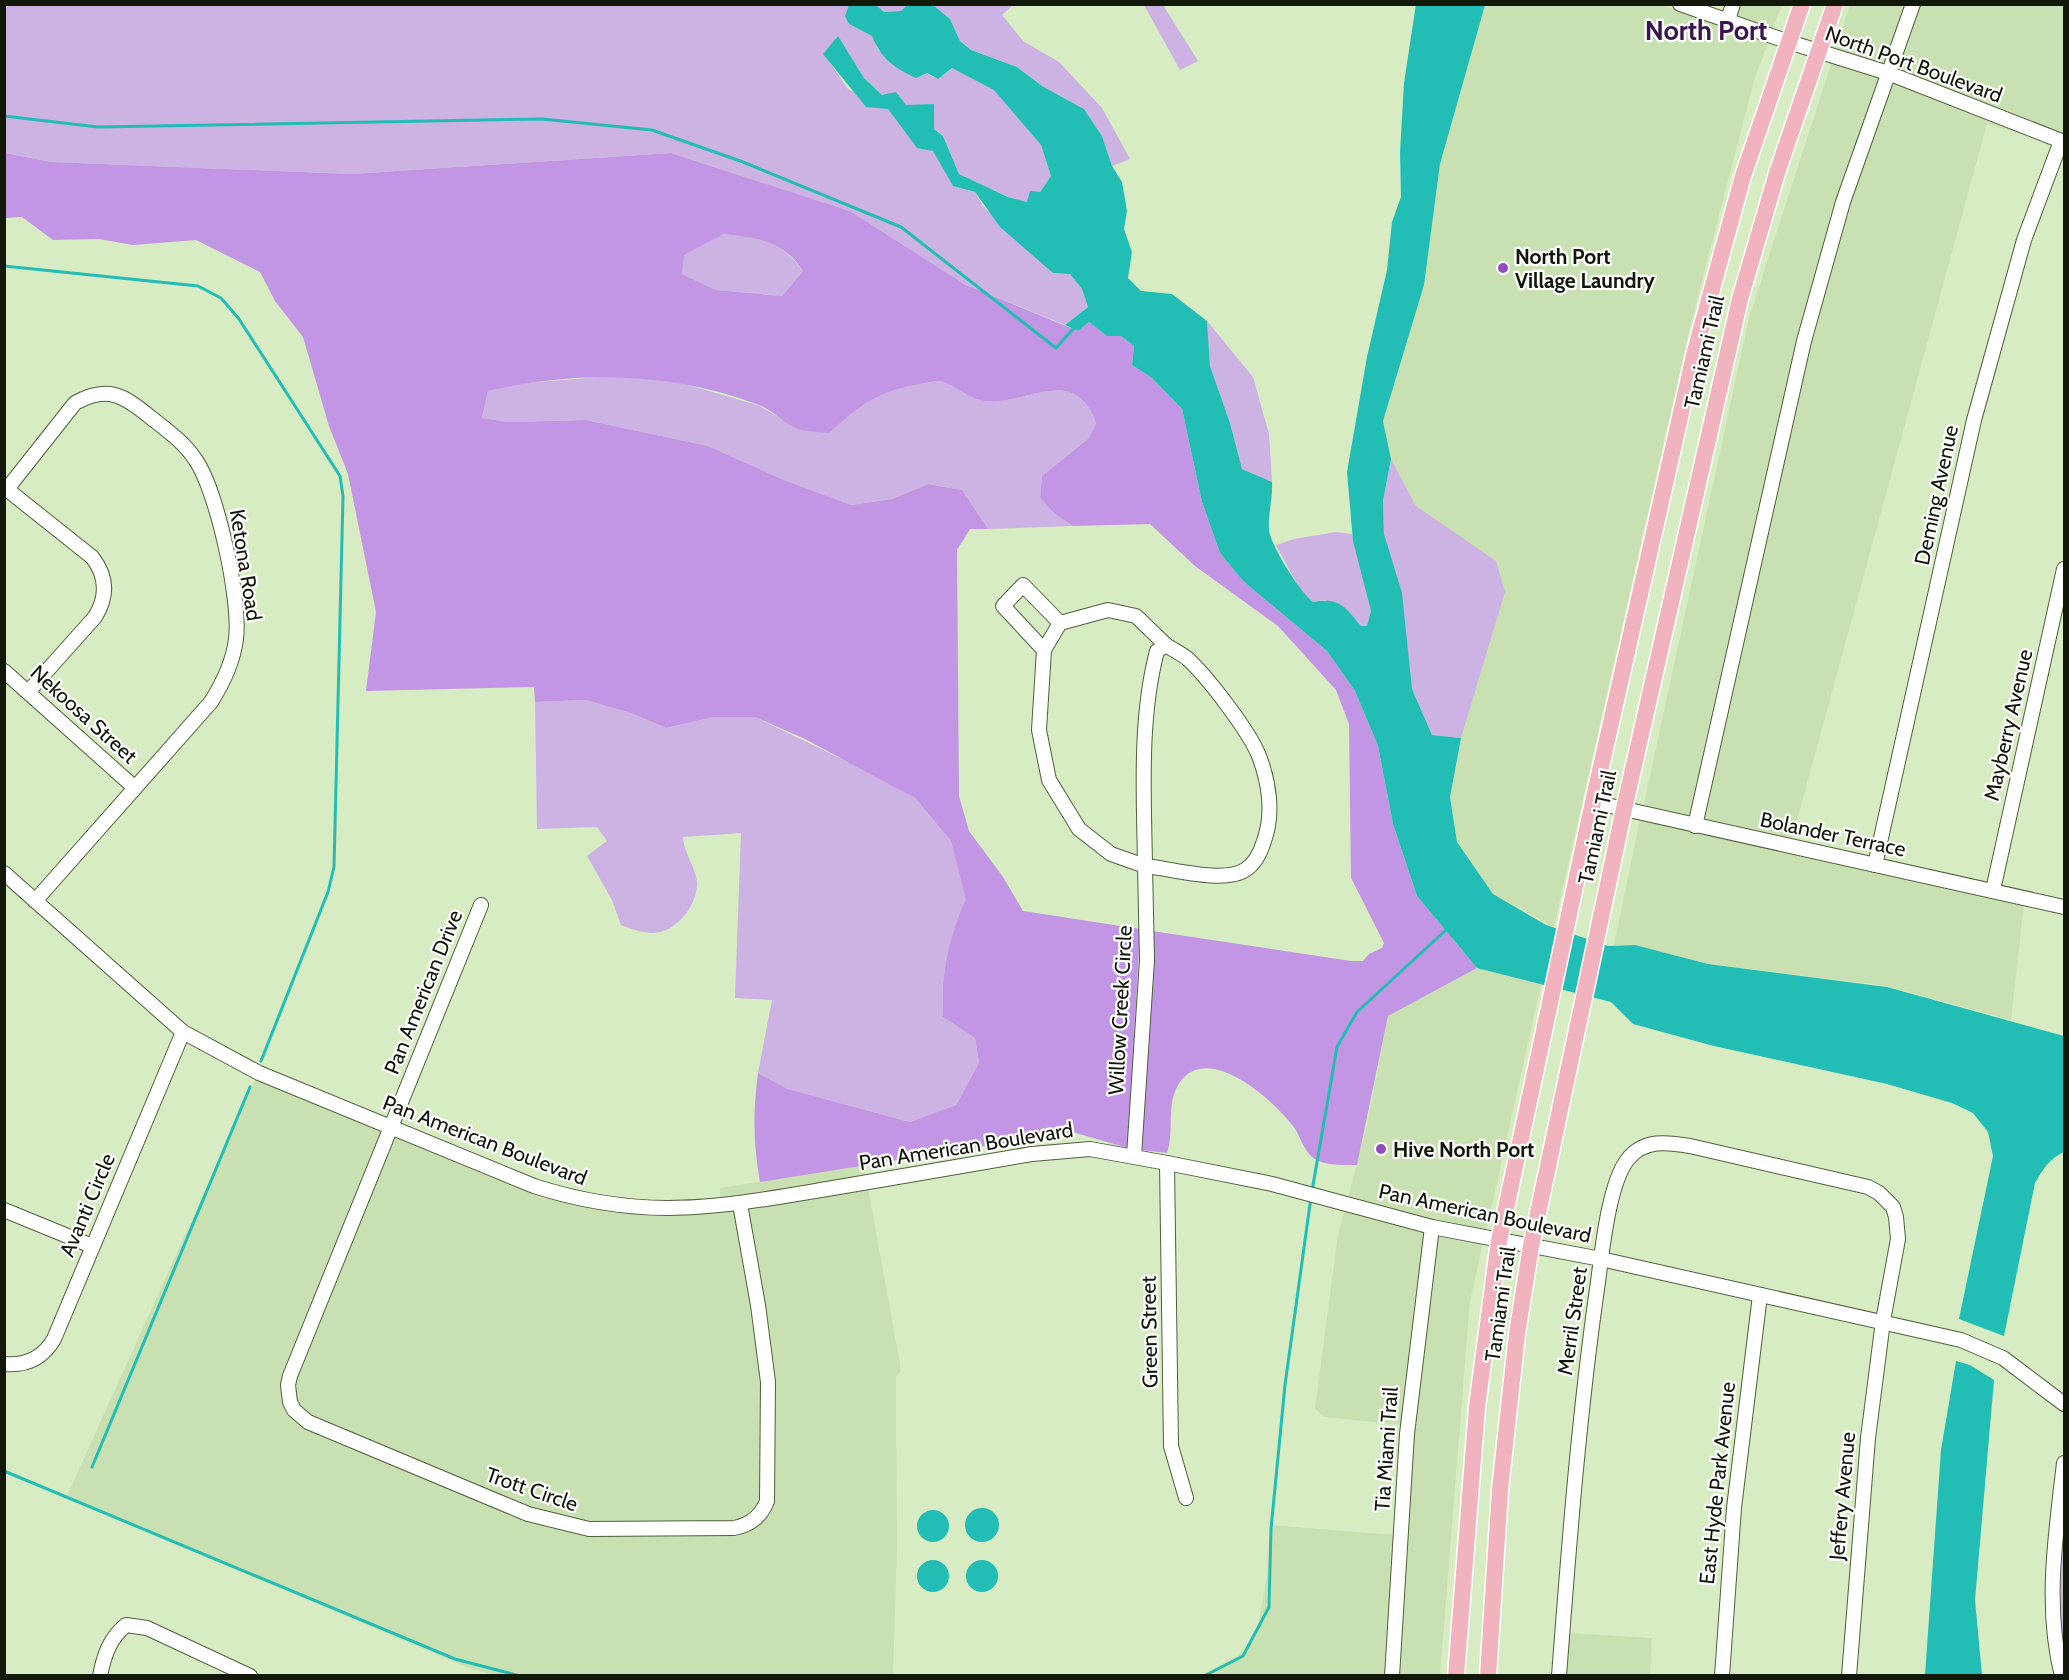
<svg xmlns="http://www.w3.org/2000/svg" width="2069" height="1680" viewBox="0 0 2069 1680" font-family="Cabin,sans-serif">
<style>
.built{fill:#c9e1b2}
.green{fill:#cdb2e4}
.forest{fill:#c296e5;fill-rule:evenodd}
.water{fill:#22beb6}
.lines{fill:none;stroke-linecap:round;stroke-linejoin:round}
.stream{stroke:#22beb6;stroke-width:3}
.minor-casing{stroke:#4f603d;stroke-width:16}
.major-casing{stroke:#fff;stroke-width:19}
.minor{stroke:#fff;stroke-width:14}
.major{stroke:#f1b3be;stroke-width:16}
.poi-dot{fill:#924cc0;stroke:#fff;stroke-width:2}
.labels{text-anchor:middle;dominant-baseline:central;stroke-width:4.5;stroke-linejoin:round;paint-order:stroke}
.street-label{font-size:21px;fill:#111709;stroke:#fff}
.poi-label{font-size:21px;font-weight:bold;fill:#111709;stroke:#fff;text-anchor:start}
.district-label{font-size:27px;font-weight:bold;fill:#38174e;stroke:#fff}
</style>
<rect width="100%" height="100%" fill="#d7ecc3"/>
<g class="built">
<path d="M1485,5H1662L1769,41L1755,77L1691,323L1554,927L1493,894L1457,842L1450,797L1456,754L1505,592L1445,527L1416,506L1391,459L1383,421L1424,285L1440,164Z"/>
<path d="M1740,5H1782L1772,31L1736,17Z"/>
<path d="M1850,5H1907L1884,66L1835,50Z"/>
<path d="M1919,5H2064V136L1896,70Z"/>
<path d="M1832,61L1880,76L1837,201L1798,340L1690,819L1643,808L1749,318Z"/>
<path d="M1892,81L2053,144L1987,124L1791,842L1702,822L1810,342L1849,204Z"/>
<path d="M1640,819L2024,903L2011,1020L1887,986L1708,964L1635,945H1614Z"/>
<path d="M1477,968L1541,985L1486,1232L1434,1222L1348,1198L1367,1125L1388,1016Z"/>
<path d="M256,1078L383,1131L282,1384V1394L289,1412L525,1519L572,1531L734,1534L772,1503L774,1381L764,1304L747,1209L868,1188L900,1364V1372L896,1376L897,1549L893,1675H495L471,1669L66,1498Z"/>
<path d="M394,1136L532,1191L574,1205L638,1214L676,1215L735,1210L752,1305L761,1382V1500L749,1517L733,1523H590L530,1509L311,1417L299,1407L294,1386L296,1377Z"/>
<path d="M864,1165L866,1177L720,1201V1188Z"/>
<path d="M1345,1209L1425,1231L1402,1425L1325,1417L1315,1409L1338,1234Z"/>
<path d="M1437,1234L1483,1243L1470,1301L1440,1675L1398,1676L1413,1435Z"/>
<path d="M1270,1525L1395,1535L1386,1675L1199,1676L1237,1656L1255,1641L1267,1576Z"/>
<path d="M1569,1633L1652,1638L1650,1675L1567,1676Z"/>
</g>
<g class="green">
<path d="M4,5H849V24L872,36L878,50L938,79L952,68L994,89L1041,145L1051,176L1040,192L1027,202L1008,197L959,174L943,136L906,105L882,95L864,78L838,37L824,54L848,89L888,109L917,148L933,150L953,186L975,192L983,206L1053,273L1070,274L1082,289L1088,307L1065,325L966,285L850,211L671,153L351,174L52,162L5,153Z"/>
<path d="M876,5H907L901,11L884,12Z"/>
<path d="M931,5H1013L1002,15L1023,41L1059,62L1102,108L1130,159L1112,166L1102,136L1084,109L1042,86L1017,67L971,50L960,41L950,19Z"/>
<path d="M1144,5H1163L1198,61L1180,70Z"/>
<path d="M724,234C763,238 778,239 803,271L782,296L716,290L682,274L683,255Z"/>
<path d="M1207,321L1253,377L1269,434L1272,482L1242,469L1230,423L1210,366Z"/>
<path d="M612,376L663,379L699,388L760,406L798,429L829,433C861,405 877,391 920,384C926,383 933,381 939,381C958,383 969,405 999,401C1038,397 1077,370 1096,423L1089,438L1042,476L1040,498L1055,514L1073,526L988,529L962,490L928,484L892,499L851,505L784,480L708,446L586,420L508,422L482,418L488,391L524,383Z"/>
<path d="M1391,459L1416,506L1496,561L1505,592L1461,738L1432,735L1412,689L1384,534L1383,501Z"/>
<path d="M1336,532L1352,534L1371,611L1368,626H1361L1353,617L1325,600L1313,602L1303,595L1276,545L1294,539Z"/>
<path d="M585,700L631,713L666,728L714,717H755L867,771L915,798L951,841L967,899C949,937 940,975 943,1017L975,1038L979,1063L956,1105L910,1122L788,1089L758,1073L772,1000L735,998L741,833L683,837C684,852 692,862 696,876C702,900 678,933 653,933C643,933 631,929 621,925L612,900L587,856L607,841L597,827L537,829L535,702Z"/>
<path d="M2064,1510V1664L2059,1627Z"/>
</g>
<path class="forest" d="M5,153L52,162L351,174L671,153L850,211L966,285L1078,331L1089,322L1107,336H1121L1134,346L1132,365L1152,378L1182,409L1202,502L1220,553L1243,581L1327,651L1355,691L1378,746L1393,824L1417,896L1477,968L1388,1016L1357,1165C1344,1165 1322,1166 1312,1157C1303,1149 1300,1135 1293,1126C1273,1100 1209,1042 1180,1082C1165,1103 1175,1130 1167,1153L1140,1150L1152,931L1351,961H1363L1369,954L1382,948L1384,943L1351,878L1349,724L1336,690L1278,626L1195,566L1150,524L1073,526L1055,514L1040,498L1042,476L1089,438L1096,423C1077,370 1038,397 999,401C969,405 959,384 939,381C933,381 926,383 921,384C877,391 861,405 829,433C820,432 807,432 798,429C784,424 773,410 759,405C671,372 579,370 488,391L482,418L508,422L586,420L708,446L784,480L851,505L892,499L928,484L962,490L988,529H970L957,550L959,796L969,831L1003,877L1023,911L1140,929L1128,1148L1072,1132L760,1182C753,1144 753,1111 758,1073L788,1089L910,1122L956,1105L979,1063L975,1038L943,1017C940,975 949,937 966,899L951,841L915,798L805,739L755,717H714L666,728L631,713L585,700L535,702L534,687L366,691L376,612L348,474L329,426L303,337L275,301L260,272L196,240L133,245L99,239L53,240L22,217L5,218ZM724,234C759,238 782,240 803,271L782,296L716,290L682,274L684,255Z"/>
<g class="water">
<path d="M1416,4L1485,5L1440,164L1424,285L1383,421L1391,459L1383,501L1384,534L1402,593L1412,689L1432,735L1461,738L1450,797L1457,842L1493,894L1546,925L1608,946L1635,945L1708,964L1887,987L2064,1036V1152C2049,1159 2043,1169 2035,1183L2004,1336L1959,1319L1993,1156L1988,1132L1973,1113L1952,1103L1887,1084L1714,1046L1633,1024L1611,1002L1477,968L1417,896L1393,824L1378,746L1355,691L1327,651L1243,581L1220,553L1202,502L1182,409L1152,378L1132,365L1134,346L1121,336H1107L1089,322L1078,331L1065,325L1088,307L1082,289L1070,274L1053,273L1000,227L975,192L953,186L933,151L917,148L888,109L866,107L823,54L838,36L864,78L882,95L896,92L906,105L934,104V129L943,136L959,174L1008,197L1027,202L1030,191L1040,192L1051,176L1041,145L994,90L952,68L938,79L927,73L916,78C895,68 881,59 872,36L849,24L845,16L849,5H876L884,12L901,11L907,5H933L950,19L960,41L971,50L1017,67L1042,86L1084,109L1102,136L1112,166L1122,182L1127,211L1124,229L1132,252L1128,278L1141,291L1172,294L1207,321L1210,366L1230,423L1242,469L1272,482C1273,498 1268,513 1269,529C1269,543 1301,594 1313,602C1340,597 1345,607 1361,626H1367L1371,611L1353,541L1347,472L1367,357L1387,270L1392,222L1401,197L1400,152L1404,83Z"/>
<path d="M1956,1361L1970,1365L1994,1380L1975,1600L1982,1675H1925L1941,1450Z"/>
<circle cx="982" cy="1525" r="17"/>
<circle cx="933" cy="1526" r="16"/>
<circle cx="933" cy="1576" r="16"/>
<circle cx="982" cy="1576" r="16"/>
</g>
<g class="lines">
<g class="stream">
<path d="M4,116L98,127L542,119L652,130L743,162L901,227L1056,348L1075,327"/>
<path d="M4,266L198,286L221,298L239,319L340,476L343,496L334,867L328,892L261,1061"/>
<path d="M1312,1191L1337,1047L1357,1012L1447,929"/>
<path d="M92,1467L250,1087"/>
<path d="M4,1471L455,1659L520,1676"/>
<path d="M1204,1676L1243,1656L1269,1607L1271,1529L1285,1385L1311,1197"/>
</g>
<g class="minor-casing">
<g id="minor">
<path d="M1680,4L1789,42L1888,73L2064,142"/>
<path d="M1728,20L1733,4"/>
<path d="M4,487L92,557C107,576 108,596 95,617L28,692"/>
<path d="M7,489L75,403C107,385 123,395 149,416C165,429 183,441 195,459C217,490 241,601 236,639C233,663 223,683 211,702L35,901"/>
<path d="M1166,645C1173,650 1183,654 1189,660C1209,679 1249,731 1259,756C1269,782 1274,814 1264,841C1261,851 1255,864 1245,870C1223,884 1170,868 1145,866C1144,795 1139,720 1157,651Z"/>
<path d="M1044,650L1003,606L1023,585L1060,623"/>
<path d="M4,671L135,788"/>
<path d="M1593,802L2064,907"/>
<path d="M1695,826L1804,341L1843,202L1913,4"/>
<path d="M1875,865L1974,420L2024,240L2061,141"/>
<path d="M4,873L183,1032L259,1073L534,1186C649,1223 724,1206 839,1187C903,1176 968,1165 1032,1154L1090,1149L1167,1163L1272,1184L1432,1227L1601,1259L1961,1340L2003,1358L2064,1404"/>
<path d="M1993,890L2064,569"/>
<path d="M481,905L290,1376L288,1385L290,1402L294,1410L308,1422L528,1514L589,1529L734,1528C750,1525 761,1517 767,1501L768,1382L758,1305L740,1204"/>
<path d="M1134,1156L1147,960L1145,866L1111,854L1079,829L1049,780L1039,730L1044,650L1060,623L1108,610L1136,616L1166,645"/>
<path d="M1167,1163L1171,1446L1186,1498"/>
<path d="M4,1210L92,1246"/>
<path d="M4,1364C26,1366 43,1358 54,1339L183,1032"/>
<path d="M100,1676C104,1655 110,1638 126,1625L147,1628L250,1676"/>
<path d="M1392,1676L1407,1434L1432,1227"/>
<path d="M1559,1676C1569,1544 1579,1413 1598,1282C1602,1251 1609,1182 1628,1159C1644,1139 1667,1142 1690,1146L1868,1187L1879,1193L1893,1207L1896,1217L1898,1239L1883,1321L1868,1438L1849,1676"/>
<path d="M1722,1676L1734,1508L1760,1295"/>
<path d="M2062,1676C2044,1606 2056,1533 2064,1463"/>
</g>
</g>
<g class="major-casing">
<g id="major">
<path d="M1456,1676L1477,1407L1499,1241L1593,802L1695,351L1743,176L1802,4"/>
<path d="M1488,1676L1500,1490L1517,1334L1531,1246L1624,809L1740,299L1777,173L1835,4"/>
</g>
</g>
<use href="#minor" class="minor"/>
<use href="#major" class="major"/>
</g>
<g class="poi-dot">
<circle cx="1503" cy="268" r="6"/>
<circle cx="1381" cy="1149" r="6"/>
</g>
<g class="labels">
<g class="street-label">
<text transform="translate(1914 64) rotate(20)">North Port Boulevard</text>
<text transform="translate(1704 352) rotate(-77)">Tamiami Trail</text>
<text transform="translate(1936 495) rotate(-78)">Deming Avenue</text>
<text transform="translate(246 565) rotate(81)">Ketona Road</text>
<text transform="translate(84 714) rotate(42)">Nekoosa Street</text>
<text transform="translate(2008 725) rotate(-77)">Mayberry Avenue</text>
<text transform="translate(1597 827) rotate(-78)">Tamiami Trail</text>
<text transform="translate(1833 834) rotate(12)">Bolander Terrace</text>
<text transform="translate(423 992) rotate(-68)">Pan American Drive</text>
<text transform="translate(1120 1010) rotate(-87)">Willow Creek Circle</text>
<text transform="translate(485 1140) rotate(21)">Pan American Boulevard</text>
<text transform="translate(966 1146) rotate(-9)">Pan American Boulevard</text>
<text transform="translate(87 1205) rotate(-67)">Avanti Circle</text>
<text transform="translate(1485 1213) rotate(12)">Pan American Boulevard</text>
<text transform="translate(1500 1304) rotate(-82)">Tamiami Trail</text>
<text transform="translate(1572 1321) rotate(-82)">Merril Street</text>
<text transform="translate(1149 1332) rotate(-91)">Green Street</text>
<text transform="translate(1386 1449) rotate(-86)">Tia Miami Trail</text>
<text transform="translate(1717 1483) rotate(-84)">East Hyde Park Avenue</text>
<text transform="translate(532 1489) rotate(19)">Trott Circle</text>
<text transform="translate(1842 1496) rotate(-85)">Jeffery Avenue</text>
</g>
<g class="poi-label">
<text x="1515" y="256">North Port<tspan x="1515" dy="24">Village Laundry</tspan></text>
<text x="1393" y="1149">Hive North Port</text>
</g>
<g class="district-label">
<text x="1706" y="30">North Port</text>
</g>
</g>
<rect width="2069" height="1680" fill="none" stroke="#111709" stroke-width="12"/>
</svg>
